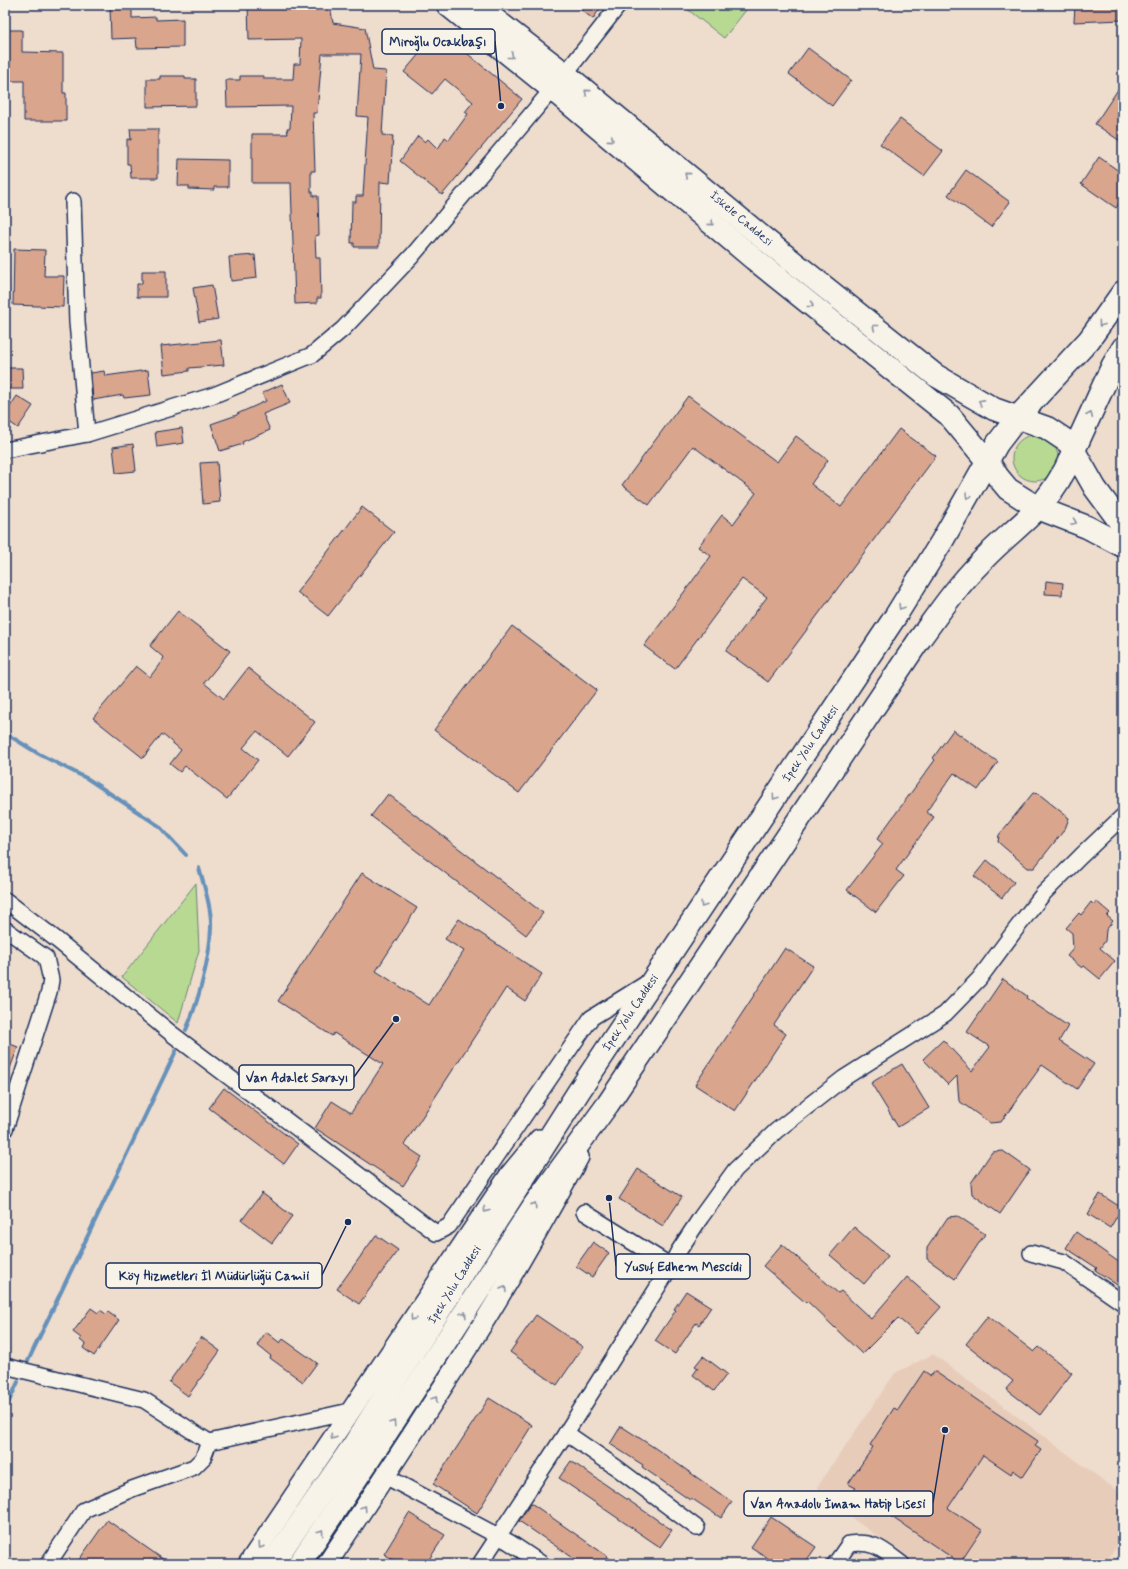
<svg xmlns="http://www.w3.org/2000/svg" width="1128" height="1569" viewBox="0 0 1128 1569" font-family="Mynerve,sans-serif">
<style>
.built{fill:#e8ccba}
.green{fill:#b8d992;stroke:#6a8478}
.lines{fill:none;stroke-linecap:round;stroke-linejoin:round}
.stream{stroke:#6591ba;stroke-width:4}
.building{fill:#d9a58d;stroke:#1b2f5e}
.minor-casing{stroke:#1b2f5e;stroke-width:18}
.tertiary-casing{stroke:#1b2f5e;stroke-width:22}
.secondary-casing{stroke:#1b2f5e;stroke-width:25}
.primary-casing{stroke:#1b2f5e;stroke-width:25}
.trunk-casing{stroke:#1b2f5e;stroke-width:25}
.minor{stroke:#f7f3e8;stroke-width:15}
.tertiary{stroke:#f7f3e8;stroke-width:19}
.secondary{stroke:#f7f3e8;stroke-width:22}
.primary{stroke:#f7f3e8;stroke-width:22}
.trunk{stroke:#f7f3e8;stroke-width:22}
.oneway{stroke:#8991a3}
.labels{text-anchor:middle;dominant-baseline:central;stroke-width:3;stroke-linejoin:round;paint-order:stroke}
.street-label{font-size:12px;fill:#1b2f5e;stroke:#f7f3e8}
.leader{fill:none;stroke:#1b2f5e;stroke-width:1.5}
.callout-dot{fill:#1b2f5e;stroke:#f7f3e8;stroke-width:1.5}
.callout{fill:#f7f3e8;stroke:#1b2f5e;stroke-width:1.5}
.callout-label{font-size:13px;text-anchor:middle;font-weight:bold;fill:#1b2f5e}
</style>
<rect width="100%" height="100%" fill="#eedccd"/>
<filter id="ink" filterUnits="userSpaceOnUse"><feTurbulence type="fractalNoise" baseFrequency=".025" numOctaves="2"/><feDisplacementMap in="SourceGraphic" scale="8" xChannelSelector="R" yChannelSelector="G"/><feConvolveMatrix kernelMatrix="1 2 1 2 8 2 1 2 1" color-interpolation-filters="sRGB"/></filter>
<g filter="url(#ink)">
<path class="built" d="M933,1354L1123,1495V1536L1105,1564H918L820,1496L818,1486L895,1373Z"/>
<g class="green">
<path d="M682,5H750L724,38Z"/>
<circle cx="1035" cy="458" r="23"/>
<path d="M196,883L199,950L178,1023L122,977Z"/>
</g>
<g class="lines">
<g class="stream">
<path d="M5,733L39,754L88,779L159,826L186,855"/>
<path d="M186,1030C198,1003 210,958 211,928C212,909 204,886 199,868"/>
<path d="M28,1361L176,1051"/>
<path d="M5,1410L18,1382"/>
</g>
</g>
<g class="building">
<path d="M248,5H330L333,23L365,28L373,70L386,71L382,135L393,136L390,183L380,182L379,247H354V243H351L352,202H356V196H363L368,117L357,116L361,54H322L317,113H313L315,171H311V192H313V196H318L319,235L315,236L316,258H320L321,298H317V303L295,304L291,183H252V134H288L287,128H290L291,106L227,107L226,80H240V76H264V79H293L294,64H300L301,39L249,40Z"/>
<path d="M575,5H602L593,19Z"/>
<path d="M1075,5H1123V20L1074,22Z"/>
<path d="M132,6V18L156,17V20L183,19V47L137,48L136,38L111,39L110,7Z"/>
<path d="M5,30H22V52L63,53V93H66V121H24V81H5Z"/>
<path d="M439,30L522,99L442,195L400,161L418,136L425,142L428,139L438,149L445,137L449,140L468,114L465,112L473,102L445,79L432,94L404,72Z"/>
<path d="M808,48L851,80L832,106L789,74Z"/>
<path d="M160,76H185V79H196V106L147,107V79H160Z"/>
<path d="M1123,82V143L1095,124Z"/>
<path d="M900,119L943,151L924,176L880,144Z"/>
<path d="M130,129H158V178H131L130,164H127V139L131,140Z"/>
<path d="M1099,157L1123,174V197L1116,208L1081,184Z"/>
<path d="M179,159L228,160V187H214V190L189,189V186H178Z"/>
<path d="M966,170L1010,202L991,227L948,195Z"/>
<path d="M14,249L45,250L44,276H64L63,307L13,305Z"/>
<path d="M255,255L257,278L231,281L229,257Z"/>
<path d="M142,271H166V297H137V284H142Z"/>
<path d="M212,285L218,319L199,322L193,288Z"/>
<path d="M221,340L224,365L189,368V371L164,374L161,346Z"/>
<path d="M5,368H22L23,389H5Z"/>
<path d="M148,370L151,395L124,398L123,395L93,400L91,373L104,371L105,376Z"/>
<path d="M282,384L290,403L263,414L270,430L242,442L243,444L220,451L211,424L237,415V414L266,401L262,393Z"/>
<path d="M17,396L33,406L18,428L5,419V414Z"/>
<path d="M688,396L777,462L796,436L828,460L811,484L841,507L899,429L936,456L768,682L726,651L767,597L742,579L675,669L644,646L711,556L698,547L722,515L733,524L756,493L693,446L649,505L622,485Z"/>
<path d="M182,428L184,443L157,447L155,432Z"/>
<path d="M133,444L136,471L116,473L113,447Z"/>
<path d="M217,462L220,502L203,504L200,463Z"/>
<path d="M362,507L394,532L328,616L297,592Z"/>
<path d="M1046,581L1063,583L1062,595L1045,594Z"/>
<path d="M178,611L230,651L204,683L224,699L248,668L315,722L288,756L257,731L243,748L258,760L227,799L185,766L180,772L170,764L181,750L162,734L143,758L93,718L136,666L150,677L164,658L150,646Z"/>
<path d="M512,626L597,690L519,793L434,730Z"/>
<path d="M953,730L998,762L978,790L954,773L926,812L934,817L896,870L904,876L876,912L847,890L883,844L877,839L935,760L933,758Z"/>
<path d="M1033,793L1039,794L1069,818L1065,829L1034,868H1028L998,842L999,835Z"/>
<path d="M388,794L543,913L526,935L371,816Z"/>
<path d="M987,860L1014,882L1002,898L974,876Z"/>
<path d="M362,873L417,908L376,971L429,1005L464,951L445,939L459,919L542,974L525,1001L506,988L404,1145L422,1157L403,1186L315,1128L332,1101L351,1113L383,1064L334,1033L332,1036L278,1001Z"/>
<path d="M1096,901L1110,913L1107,916L1113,921L1106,930L1105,941L1100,948L1115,961L1100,979L1084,966L1082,968L1067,956L1073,949L1072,933L1066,928L1079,913L1081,915L1091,902L1094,905Z"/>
<path d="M785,948L813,966L774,1025L786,1034L735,1111L695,1085Z"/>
<path d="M1003,979L1027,996L1026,998L1068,1026L1059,1041L1094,1064L1077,1089L1042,1065L1001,1122L990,1123L959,1101L957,1076L948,1085L923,1059L943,1040L972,1071L990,1047L967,1032Z"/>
<path d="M5,1042L18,1047L6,1079H5Z"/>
<path d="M902,1064L929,1108L898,1127L871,1083Z"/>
<path d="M224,1088L298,1144L284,1164L209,1108Z"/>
<path d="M1003,1151L1030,1170L1000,1214L972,1194L971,1183L992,1152Z"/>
<path d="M638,1169L682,1197L663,1226L619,1199Z"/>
<path d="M262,1193L292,1216L272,1243L242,1220Z"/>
<path d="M1100,1194L1122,1208L1110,1228L1088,1214Z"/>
<path d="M958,1216L985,1234L955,1279L927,1259V1248L948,1217Z"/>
<path d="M854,1227L888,1256L864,1284L830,1255Z"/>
<path d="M1076,1232L1123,1265V1289L1095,1270L1097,1268L1066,1248Z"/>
<path d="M376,1235L398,1250L359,1304L337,1289Z"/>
<path d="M593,1242L609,1253L592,1277L576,1266Z"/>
<path d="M782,1244L838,1293L841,1291L871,1319L907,1277L941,1307L917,1334L898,1318L862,1354L807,1301L806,1303L763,1266Z"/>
<path d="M686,1291L711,1307L699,1325L696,1323L675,1354L655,1341L676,1310L674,1309Z"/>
<path d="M91,1308L98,1313L100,1310L106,1314L108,1312L119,1320L94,1356L83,1348L85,1344L80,1340L81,1338L73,1332Z"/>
<path d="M536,1315L583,1347L557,1385L510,1352Z"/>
<path d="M988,1316L1034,1352L1039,1347L1072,1373L1040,1415L1006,1389L1013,1381L966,1344Z"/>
<path d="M266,1332L280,1343L283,1339L317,1363L303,1382L270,1358L271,1356L257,1345Z"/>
<path d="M201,1337L220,1351L188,1396L169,1382Z"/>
<path d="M703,1356L727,1374L714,1391L693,1375L698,1368L695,1366Z"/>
<path d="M924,1371L931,1376L934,1371L1038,1441L1035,1446L1041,1450L1023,1477L1013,1470L1011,1474L983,1455L948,1508L982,1530L960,1563L853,1491L856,1488L848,1484L873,1447L870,1445L894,1408L898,1410Z"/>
<path d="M489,1398L532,1425L477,1513L433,1484Z"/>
<path d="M621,1426L655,1448L732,1502L721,1518L691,1498L690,1500L642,1467L643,1465L610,1444Z"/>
<path d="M571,1461L672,1530L660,1547L559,1478Z"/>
<path d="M531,1503L607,1556L606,1557L618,1564H582L519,1521Z"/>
<path d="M409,1513L445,1535L426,1564H400L384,1554Z"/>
<path d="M771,1517L816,1547L804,1564H777L751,1547Z"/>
<path d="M107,1520L170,1564H76Z"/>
</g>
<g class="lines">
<g class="minor-casing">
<g id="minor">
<path d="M73,201L77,322L87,434"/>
<path d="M5,450L87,434L214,395L312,355L343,329L412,256L565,74L619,5"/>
<path d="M5,900L57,940L172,1034L436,1233L449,1226L591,1018L647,983"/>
<path d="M5,929L46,958L51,980L49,992L5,1129"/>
<path d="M584,1212L671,1266"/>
<path d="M1031,1253L1064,1262L1123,1303"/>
<path d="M5,1366L144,1400L209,1442"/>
<path d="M566,1433L617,1468L697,1528"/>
<path d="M385,1476L509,1542L542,1564"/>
<path d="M48,1564L84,1510L132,1489L194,1467L203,1458L209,1442L350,1411"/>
<path d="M480,1564L566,1433L671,1266L678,1252L701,1217L735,1170L776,1131L844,1078L945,1014L979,979L1016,929L1043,894L1081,856L1123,816"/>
<path d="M835,1564L849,1544C874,1540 883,1550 902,1564"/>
</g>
</g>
<g class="tertiary-casing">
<g id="tertiary">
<path d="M248,1564L510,1174L539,1139"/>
<path d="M327,1564C383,1479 440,1394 493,1307C523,1258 551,1208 579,1157"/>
</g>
</g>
<g class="secondary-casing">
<g id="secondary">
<path d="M1074,451L1095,488L1123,526"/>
<path d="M1038,508L1087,527L1123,546"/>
</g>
</g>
<g class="primary-casing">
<g id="primary">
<path d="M448,5L552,89L754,259L949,415L988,462L998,477L1008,489L1038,508"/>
<path d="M476,5L565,74L768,242L935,375L994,409L1047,428L1068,442L1074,451"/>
</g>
</g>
<g class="trunk-casing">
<g id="trunk">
<path d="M272,1564L355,1443L579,1091L895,617L942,541L997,444L1017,418L1089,340L1123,292"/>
<path d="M299,1564L372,1455L535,1204L608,1104L919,640C938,614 957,586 980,563C998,543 1020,527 1038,508C1049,497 1057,484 1065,470L1113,365L1123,348"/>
</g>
</g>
<use href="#minor" class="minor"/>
<use href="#tertiary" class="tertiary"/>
<use href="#secondary" class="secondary"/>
<use href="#primary" class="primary"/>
<use href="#trunk" class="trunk"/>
</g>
<defs><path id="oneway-chevron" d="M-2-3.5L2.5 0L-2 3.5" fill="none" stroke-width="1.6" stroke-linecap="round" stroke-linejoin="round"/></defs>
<g class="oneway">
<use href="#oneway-chevron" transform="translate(511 56) rotate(39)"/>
<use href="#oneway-chevron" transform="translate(587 92) rotate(-140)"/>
<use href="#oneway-chevron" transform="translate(611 139) rotate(40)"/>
<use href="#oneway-chevron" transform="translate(687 175) rotate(-140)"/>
<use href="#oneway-chevron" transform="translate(711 223) rotate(40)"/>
<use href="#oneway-chevron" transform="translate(811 305) rotate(39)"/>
<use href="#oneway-chevron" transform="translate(1101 324) rotate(126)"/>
<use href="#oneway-chevron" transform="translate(875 327) rotate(-142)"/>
<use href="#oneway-chevron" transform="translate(981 402) rotate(-151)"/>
<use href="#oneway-chevron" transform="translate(1090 415) rotate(-67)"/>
<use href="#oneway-chevron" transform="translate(968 496) rotate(120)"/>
<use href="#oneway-chevron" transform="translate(1074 522) rotate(22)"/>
<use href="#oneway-chevron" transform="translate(901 607) rotate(122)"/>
<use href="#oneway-chevron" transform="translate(775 797) rotate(124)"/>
<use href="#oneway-chevron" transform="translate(703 905) rotate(124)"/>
<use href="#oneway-chevron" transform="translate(534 1205) rotate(-56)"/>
<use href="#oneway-chevron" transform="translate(486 1210) rotate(124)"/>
<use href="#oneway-chevron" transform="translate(504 1289) rotate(-59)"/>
<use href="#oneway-chevron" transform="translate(464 1314) rotate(-57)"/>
<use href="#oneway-chevron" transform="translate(413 1318) rotate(124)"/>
<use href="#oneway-chevron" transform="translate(435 1399) rotate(-57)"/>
<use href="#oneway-chevron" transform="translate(393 1423) rotate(-57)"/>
<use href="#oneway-chevron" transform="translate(333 1437) rotate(124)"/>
<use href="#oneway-chevron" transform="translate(364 1508) rotate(-56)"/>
<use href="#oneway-chevron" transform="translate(321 1532) rotate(-56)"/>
<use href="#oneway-chevron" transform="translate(261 1546) rotate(124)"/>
</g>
</g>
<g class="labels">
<g class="street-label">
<text transform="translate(741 219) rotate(40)">İskele Caddesi</text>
<text transform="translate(811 744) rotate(-56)">İpek Yolu Caddesi</text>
<text transform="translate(631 1013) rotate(-56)">İpek Yolu Caddesi</text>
<text transform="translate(455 1285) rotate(-58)">İpek Yolu Caddesi</text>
</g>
</g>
<path class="leader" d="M501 106L495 41M396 1019L354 1077M609 1198L616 1266M348 1222L322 1275M945 1430L933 1503"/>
<g class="callout-dot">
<circle cx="501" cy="106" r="4"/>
<circle cx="396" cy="1019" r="4"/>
<circle cx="609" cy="1198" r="4"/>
<circle cx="348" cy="1222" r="4"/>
<circle cx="945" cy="1430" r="4"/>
</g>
<g class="callout">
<rect x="382" y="29" width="113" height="25" rx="4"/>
<rect x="239" y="1065" width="115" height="25" rx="4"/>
<rect x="616" y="1254" width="134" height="25" rx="4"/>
<rect x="106" y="1263" width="216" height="25" rx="4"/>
<rect x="744" y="1491" width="189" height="25" rx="4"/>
</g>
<g class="callout-label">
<text x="438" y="46">Miroğlu Ocakbaşı</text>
<text x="297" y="1082">Van Adalet Sarayı</text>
<text x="683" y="1271">Yusuf Edhem Mescidi</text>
<text x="214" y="1280">Köy Hizmetleri İl Müdürlüğü Camii</text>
<text x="838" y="1508">Van Anadolu İmam Hatip Lisesi</text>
</g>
<rect width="1128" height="1569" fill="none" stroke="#f7f3e8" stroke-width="20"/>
<rect x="10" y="10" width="1108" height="1549" fill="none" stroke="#1b2f5e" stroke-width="1.5" filter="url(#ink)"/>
</svg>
